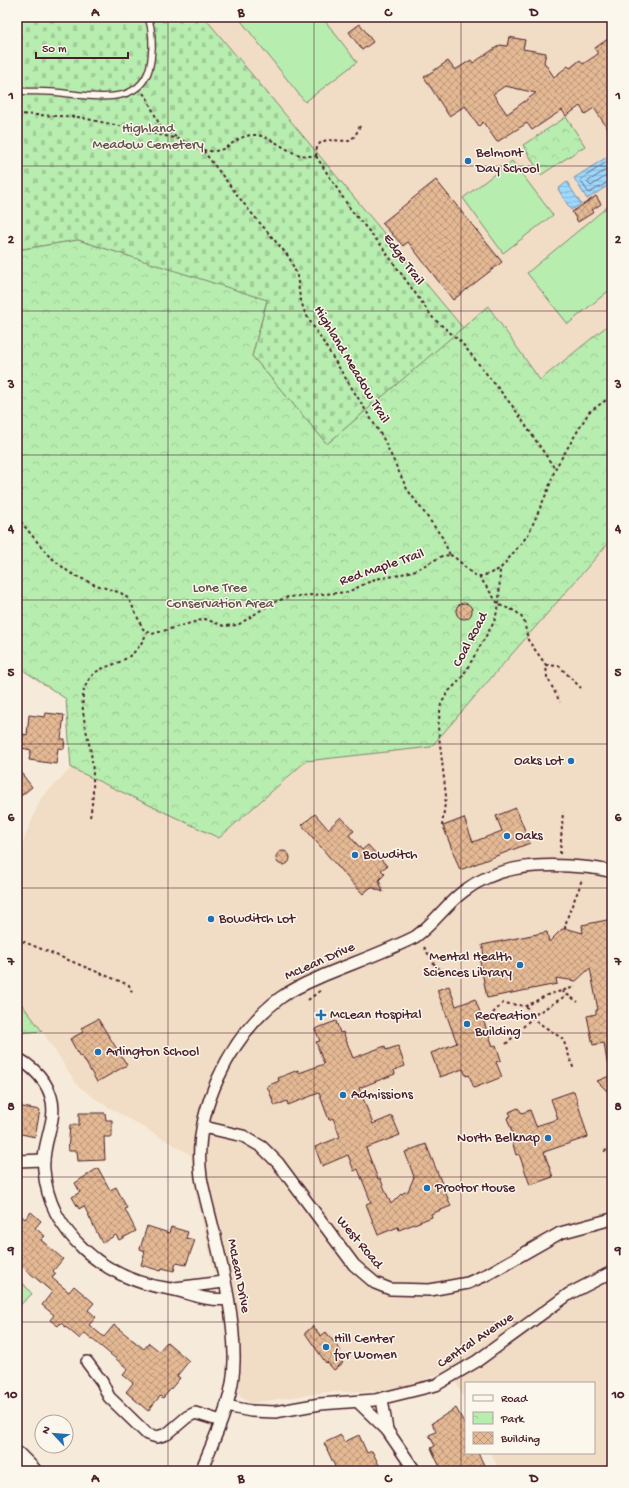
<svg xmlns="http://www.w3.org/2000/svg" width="629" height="1488" viewBox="0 0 629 1488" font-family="'Gochi Hand',sans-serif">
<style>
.built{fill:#f1dcc5}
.forest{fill:url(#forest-firs);stroke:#80866d}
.cemetery{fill:url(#cemetery-stones);stroke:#80866d}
.park{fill:url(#park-crowns);stroke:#80866d}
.garden{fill:#b7edaf;stroke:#80866d}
.water{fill:url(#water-rules);stroke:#7b8fa9}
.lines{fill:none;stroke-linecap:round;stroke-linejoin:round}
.shore{stroke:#6b697f;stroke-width:1}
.building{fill:url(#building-cross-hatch);stroke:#4a1f2b;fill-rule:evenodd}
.lane-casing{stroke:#4a1f2b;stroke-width:8}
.street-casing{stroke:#4a1f2b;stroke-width:14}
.secondary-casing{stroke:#4a1f2b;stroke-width:19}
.path{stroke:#4a1f2b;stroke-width:2;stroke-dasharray:3 3;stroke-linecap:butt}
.lane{stroke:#fbf7ec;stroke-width:5.5}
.street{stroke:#fbf7ec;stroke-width:11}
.secondary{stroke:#fbf7ec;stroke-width:16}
.grid{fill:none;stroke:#4a1f2b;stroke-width:1;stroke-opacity:0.55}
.poi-dot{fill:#1f6fb2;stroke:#fbf7ec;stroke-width:1.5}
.labels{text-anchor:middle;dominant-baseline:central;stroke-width:3;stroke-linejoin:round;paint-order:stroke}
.park-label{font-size:14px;fill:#65524c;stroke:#fbf7ec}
.poi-label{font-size:14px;fill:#4a1f2b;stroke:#fbf7ec;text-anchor:start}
.street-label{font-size:14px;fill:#4a1f2b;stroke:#fbf7ec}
.neatline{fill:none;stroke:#4a1f2b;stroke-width:1.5}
.grid-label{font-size:13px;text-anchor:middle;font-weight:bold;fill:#4a1f2b}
</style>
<defs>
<pattern id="forest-firs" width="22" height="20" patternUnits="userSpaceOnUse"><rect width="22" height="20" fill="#b7edaf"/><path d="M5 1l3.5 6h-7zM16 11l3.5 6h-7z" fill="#9fcb97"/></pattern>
<pattern id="cemetery-stones" width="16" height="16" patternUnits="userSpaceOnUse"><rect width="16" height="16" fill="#b7edaf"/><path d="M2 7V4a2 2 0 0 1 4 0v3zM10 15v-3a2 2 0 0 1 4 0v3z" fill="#9fcb97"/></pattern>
<pattern id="park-crowns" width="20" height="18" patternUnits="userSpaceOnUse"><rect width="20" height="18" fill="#b7edaf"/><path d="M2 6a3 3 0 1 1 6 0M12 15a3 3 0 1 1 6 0" fill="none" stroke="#9fcb97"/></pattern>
<pattern id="water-rules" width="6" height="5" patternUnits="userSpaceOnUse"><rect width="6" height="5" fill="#9cd9fd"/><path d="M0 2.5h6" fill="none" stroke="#88bad9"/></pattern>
<pattern id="building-cross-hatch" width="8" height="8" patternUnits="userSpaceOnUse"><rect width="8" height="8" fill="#e4b994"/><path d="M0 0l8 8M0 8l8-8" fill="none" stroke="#bb9679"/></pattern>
</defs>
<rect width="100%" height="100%" fill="#f6ebda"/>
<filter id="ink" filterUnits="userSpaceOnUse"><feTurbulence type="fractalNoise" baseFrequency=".025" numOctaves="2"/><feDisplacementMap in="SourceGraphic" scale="8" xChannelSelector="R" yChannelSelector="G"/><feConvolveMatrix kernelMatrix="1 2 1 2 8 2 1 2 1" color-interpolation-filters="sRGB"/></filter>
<g filter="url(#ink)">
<g class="built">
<path d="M204,17H612V322L540,380L489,306L463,328Z"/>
<path d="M612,539V1471H500L491,1453H594V1383H466V1402L449,1369L418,1383L394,1391L328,1392L251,1403L242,1398L239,1393L241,1364L238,1314L230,1268L214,1272L195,1191L191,1155L103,1104L78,1086L42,1031L17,998V856L41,798L71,768L219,838L306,761L431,747Z"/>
</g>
<path class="forest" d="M17,1276L32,1294L17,1308Z"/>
<path class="cemetery" d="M17,17H204L463,328L327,444L252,356L267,301L78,240L17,250Z"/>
<g class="park">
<path d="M566,117L585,146L541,175L523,145Z"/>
<path d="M78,240L267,300L252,356L327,444L488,306L540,380L612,322V539L431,747L306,761L219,838L71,768L66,699L17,666V250Z"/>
<path d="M17,998L42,1031L17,1033Z"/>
</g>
<g class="garden">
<path d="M238,17H322L357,62L305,102Z"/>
<path d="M512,161L553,215L503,253L463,198Z"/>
<path d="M612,203V288L568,324L527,273Z"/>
</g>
<g class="water">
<path d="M610,155L612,159V183L587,199L574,178Z"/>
<path d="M567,182L581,204L571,210L558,189Z"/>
</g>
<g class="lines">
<g class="shore">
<path d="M612,161H608L580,180L589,193L612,180"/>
<path d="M612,166L587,182L591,186L606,176L612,175"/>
</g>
</g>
<g class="building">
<path d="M360,24L373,42L362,50L349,32Z"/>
<path d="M612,36V135L594,108L585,114L580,106L566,116L562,110L532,130L527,123L497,142L483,122L479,126L465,106L449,116L424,77L448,61L455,70L471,60L473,63L500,45L507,46L509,37L525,40L523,49L546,53L544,62L554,77L568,66L570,68L580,60L583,64L598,54L595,48ZM505,86L536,93L507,114L493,94Z"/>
<path d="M436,180L502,262L453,300L408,242L403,246L382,223Z"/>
<path d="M596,196L601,204L592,210L594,212L578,222L572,212Z"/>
<circle cx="464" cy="611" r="8"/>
<path d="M46,713L64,715L61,739H65L64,749L58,748L56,764L29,760L31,750L22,748L23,734L27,735L29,715L45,717Z"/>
<path d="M19,770L32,787L17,799V785Z"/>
<path d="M516,808L530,843L460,870L443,826L464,818L473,842L502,831L496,816Z"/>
<path d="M315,814L328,829L341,817L354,831L349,835L362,850L368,845L387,866L381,870L385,874L379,880L383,892L371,887L363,894L343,873L302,825Z"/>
<circle cx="283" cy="858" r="7"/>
<path d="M612,919V1062H607L604,1043L593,1045L587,1016L596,1014V1010H598L590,968L576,981L556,978L557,984L487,998L479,956L484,955L482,945L547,932L549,942L562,929H568L583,933L582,925Z"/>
<path d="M449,986L456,1006L475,999L493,1046L496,1045L501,1060L496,1062L502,1077L474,1088L469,1075L466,1076L463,1069L440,1077L431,1053L457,1043L437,990Z"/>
<path d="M98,1019L127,1065L97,1082L82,1056L80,1057L70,1039L83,1032L81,1028Z"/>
<path d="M336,1021L340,1033L343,1032L353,1058L385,1046L386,1050L398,1046L405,1066L394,1070L395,1074L359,1088L373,1124L392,1116L400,1135L366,1148L378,1179L380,1178L391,1204L401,1194L408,1191L414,1177L405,1152L426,1144L451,1206L431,1214L432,1217L399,1230L398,1227L378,1235L366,1204L371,1202L358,1169L354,1171L348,1155L322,1166L315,1147L340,1137L333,1118L329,1120L319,1093L288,1105L287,1101L275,1106L267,1086L279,1081L278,1078L298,1070L299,1073L324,1064L316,1042L320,1041L315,1029Z"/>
<path d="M612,1075V1096L597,1081Z"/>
<path d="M574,1091L588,1137L544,1152L553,1177L530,1185L519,1154L516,1155L512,1141L515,1140L507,1118L511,1116L509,1112L518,1108L522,1113L530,1110L536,1126L558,1119L551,1099Z"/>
<path d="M17,1106L40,1110L35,1137L17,1133Z"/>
<path d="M79,1113H105L106,1120H112V1137H104L105,1160L78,1161L77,1151H68L70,1125H79Z"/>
<path d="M98,1168L110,1190L116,1187L127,1208L125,1209L136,1231L119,1240L116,1235L102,1243L84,1206L79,1209L72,1197L80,1192L75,1183Z"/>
<path d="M17,1212L25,1219L31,1212L41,1221L35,1228L45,1236L41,1240L63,1259L53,1271L56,1274L52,1278L69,1292L74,1286L94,1303L88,1310L96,1317L89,1325L104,1337L114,1325L144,1349L149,1343L159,1351L167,1342L189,1361L177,1376L180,1378L163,1398L160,1396L148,1411L126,1392L133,1383L123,1375L128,1369L85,1333L80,1339L61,1323L58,1326L50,1320L54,1315L42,1305L52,1292L17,1262Z"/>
<path d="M147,1226L169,1233L171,1227L188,1232L186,1238L195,1240L186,1265L176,1263L174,1271L162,1268L161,1271L141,1265L145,1251L140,1249Z"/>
<path d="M313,1326L321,1336L326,1332L341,1351L336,1355L343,1363L334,1370L327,1362L326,1363L305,1333Z"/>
<path d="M456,1408L466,1426V1453H478L487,1471H442L436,1459L431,1448L435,1446L429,1435L436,1432L432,1423Z"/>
<path d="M341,1435L344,1442L359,1435L367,1453L372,1451L382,1471H337L324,1443Z"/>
</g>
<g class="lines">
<g class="lane-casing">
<path id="lane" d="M17,91C32,92 48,91 63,93C97,97 145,107 151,60C153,45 153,31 148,17"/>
</g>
<g class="street-casing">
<g id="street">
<path d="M17,1058C39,1070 57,1092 52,1119C49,1136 42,1153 44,1170C49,1233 105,1279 165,1288C186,1291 205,1302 227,1299"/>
<path d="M204,1127L243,1136L262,1147L278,1163L354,1265L375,1283L390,1289L430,1290L468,1283L488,1274L560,1233L612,1219"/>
<path d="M17,1161L44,1160"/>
<path d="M175,1288L224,1282"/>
<path d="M87,1362L102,1382L109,1397L147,1434L157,1437L167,1434L187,1417L195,1413L221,1421"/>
<path d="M382,1399L387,1430"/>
<path d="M358,1402L387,1430L415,1471"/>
<path d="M226,1406L251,1411L275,1412L320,1404L375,1400L436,1385L477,1361L569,1294L612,1272"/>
<path d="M201,1471C215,1436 234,1400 234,1361C235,1319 223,1270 213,1228C209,1211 204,1194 201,1177C192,1113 230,1036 280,998C295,987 311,981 327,974C356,962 387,951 415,937C434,924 446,904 464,891C496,867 532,864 569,866C584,867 598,867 612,872"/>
</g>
</g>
<g class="secondary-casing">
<path id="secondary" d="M17,1455L33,1471"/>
</g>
<g class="path">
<path d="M143,93L147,98L160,126L176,137"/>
<path d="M17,114L78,117L179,139L202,149L248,209L289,257L297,275L300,298L305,313L383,438L407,489L442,537L450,555"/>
<path d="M203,150C228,156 231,137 252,135C268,134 283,149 297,154C304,156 309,156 316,156"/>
<path d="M316,156L351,210L380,244L433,318L461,342L514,408L555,469"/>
<path d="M316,156L317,147L321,142L327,140L349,141L355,136L360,126"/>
<path d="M17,517L48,555L70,573L93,584L121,593L129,599L143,629L152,634L205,619L224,626L238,625L272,603L288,597L348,592L375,579L395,576L416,570L442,556L450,555"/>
<path d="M450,555C459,558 470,575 478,576C485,577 494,571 500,569"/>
<path d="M479,576L499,605L515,611L520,615L524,621L528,640L546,665L547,677L560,702"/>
<path d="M546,665L559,666L581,688"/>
<path d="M90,817C94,797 94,774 91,753C88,736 78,704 85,687C94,666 107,669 123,660C135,654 141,645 147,633"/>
<path d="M442,826L446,796L438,727L441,704L448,692L461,679L494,622L499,605L500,569L528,535L548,490L555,469L589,412L612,396"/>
<path d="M560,854L563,812"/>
<path d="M565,929C567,911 578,896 582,878"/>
<path d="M17,939L129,985L133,995"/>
<path d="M424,947L436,967L442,969"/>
<path d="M562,991L578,1002"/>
<path d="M308,1000L321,990"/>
<path d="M526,1006L536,1021L563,1039L574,1070"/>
<path d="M493,1013L503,1003L526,1006L547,995L575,987"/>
<path d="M506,1044L536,1014L567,995"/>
<path d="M604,1151L612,1149"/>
</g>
<use href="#lane" class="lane"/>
<use href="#street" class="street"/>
<use href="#secondary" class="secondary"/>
</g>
</g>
<path class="grid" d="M168,17V1471M314,17V1471M461,17V1471M17,166H612M17,311H612M17,455H612M17,600H612M17,744H612M17,888H612M17,1033H612M17,1177H612M17,1322H612"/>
<g class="poi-dot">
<circle cx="468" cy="161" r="4"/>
<circle cx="571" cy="761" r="4"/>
<circle cx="507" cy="836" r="4"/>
<circle cx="355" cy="855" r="4"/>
<circle cx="211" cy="919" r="4"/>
<circle cx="520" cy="965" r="4"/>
<path d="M319 1009h4v4h4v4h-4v4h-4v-4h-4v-4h4z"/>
<circle cx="467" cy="1024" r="4"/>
<circle cx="98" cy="1052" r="4"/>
<circle cx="343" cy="1095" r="4"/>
<circle cx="548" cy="1138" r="4"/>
<circle cx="427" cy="1188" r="4"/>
<circle cx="326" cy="1347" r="4"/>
</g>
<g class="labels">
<g class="park-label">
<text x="148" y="129">Highland<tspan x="148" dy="16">Meadow Cemetery</tspan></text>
<text x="220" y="588">Lone Tree<tspan x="220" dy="16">Conservation Area</tspan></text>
</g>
<g class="poi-label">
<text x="476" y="153">Belmont<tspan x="476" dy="16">Day School</tspan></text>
<text x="563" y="761" text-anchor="end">Oaks Lot</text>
<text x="515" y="836">Oaks</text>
<text x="363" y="855">Bowditch</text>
<text x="219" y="919">Bowditch Lot</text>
<text x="512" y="957" text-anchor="end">Mental Health<tspan x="512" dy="16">Sciences Library</tspan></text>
<text x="330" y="1015">McLean Hospital</text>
<text x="475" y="1016">Recreation<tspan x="475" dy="16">Building</tspan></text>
<text x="106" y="1052">Arlington School</text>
<text x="351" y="1095">Admissions</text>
<text x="540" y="1138" text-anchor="end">North Belknap</text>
<text x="435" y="1188">Proctor House</text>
<text x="334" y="1339">Hill Center<tspan x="334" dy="16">for Women</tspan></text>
</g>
<g class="street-label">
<text transform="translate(403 260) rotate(54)">Edge Trail</text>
<text transform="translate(351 365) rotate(59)">Highland Meadow Trail</text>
<text transform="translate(382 568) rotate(-19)">Red Maple Trail</text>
<text transform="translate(471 640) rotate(-62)">Coal Road</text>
<text transform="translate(320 962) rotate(-24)">McLean Drive</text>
<text transform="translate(359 1243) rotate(50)">West Road</text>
<text transform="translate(238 1276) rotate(79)">McLean Drive</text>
<text transform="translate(476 1341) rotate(-34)">Central Avenue</text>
</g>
</g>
<rect width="629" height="1488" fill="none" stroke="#fbf7ec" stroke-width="44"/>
<rect x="465" y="1382" width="130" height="72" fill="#fbf7ec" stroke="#b4a19f"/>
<rect x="473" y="1395" width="20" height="6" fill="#fbf7ec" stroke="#b4a19f"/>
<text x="501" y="1402" font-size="12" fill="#4a1f2b">Road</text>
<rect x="473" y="1412" width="20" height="12" fill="url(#park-crowns)" stroke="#b4a19f"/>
<text x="501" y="1422" font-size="12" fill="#4a1f2b">Park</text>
<rect x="473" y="1432" width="20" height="12" fill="url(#building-cross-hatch)" stroke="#b4a19f"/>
<text x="501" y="1442" font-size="12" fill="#4a1f2b">Building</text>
<g transform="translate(54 1434) rotate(296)"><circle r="19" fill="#fbf7ec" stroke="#b4a19f"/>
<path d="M0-3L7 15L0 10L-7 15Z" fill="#1f6fb2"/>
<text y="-6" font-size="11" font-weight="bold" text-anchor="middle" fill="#4a1f2b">N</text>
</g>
<path d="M36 52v6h92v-6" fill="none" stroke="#4a1f2b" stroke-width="2"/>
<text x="42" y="52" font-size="12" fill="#4a1f2b" stroke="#fbf7ec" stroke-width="3" paint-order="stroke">50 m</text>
<rect x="22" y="22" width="585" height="1444" class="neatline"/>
<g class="grid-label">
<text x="95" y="16">A</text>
<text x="241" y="16">B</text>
<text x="388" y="16">C</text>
<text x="534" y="16">D</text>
<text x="11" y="99">1</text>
<text x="618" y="99">1</text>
<text x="11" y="243">2</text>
<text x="618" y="243">2</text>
<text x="11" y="388">3</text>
<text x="618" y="388">3</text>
<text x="11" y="532">4</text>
<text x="618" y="532">4</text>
<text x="11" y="676">5</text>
<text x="618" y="676">5</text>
<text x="11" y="821">6</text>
<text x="618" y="821">6</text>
<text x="11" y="965">7</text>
<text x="618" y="965">7</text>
<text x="11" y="1110">8</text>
<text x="618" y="1110">8</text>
<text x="11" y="1254">9</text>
<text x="618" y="1254">9</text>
<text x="11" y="1398">10</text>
<text x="618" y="1398">10</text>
<text x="95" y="1482">A</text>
<text x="241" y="1482">B</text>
<text x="388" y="1482">C</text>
<text x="534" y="1482">D</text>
</g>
</svg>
